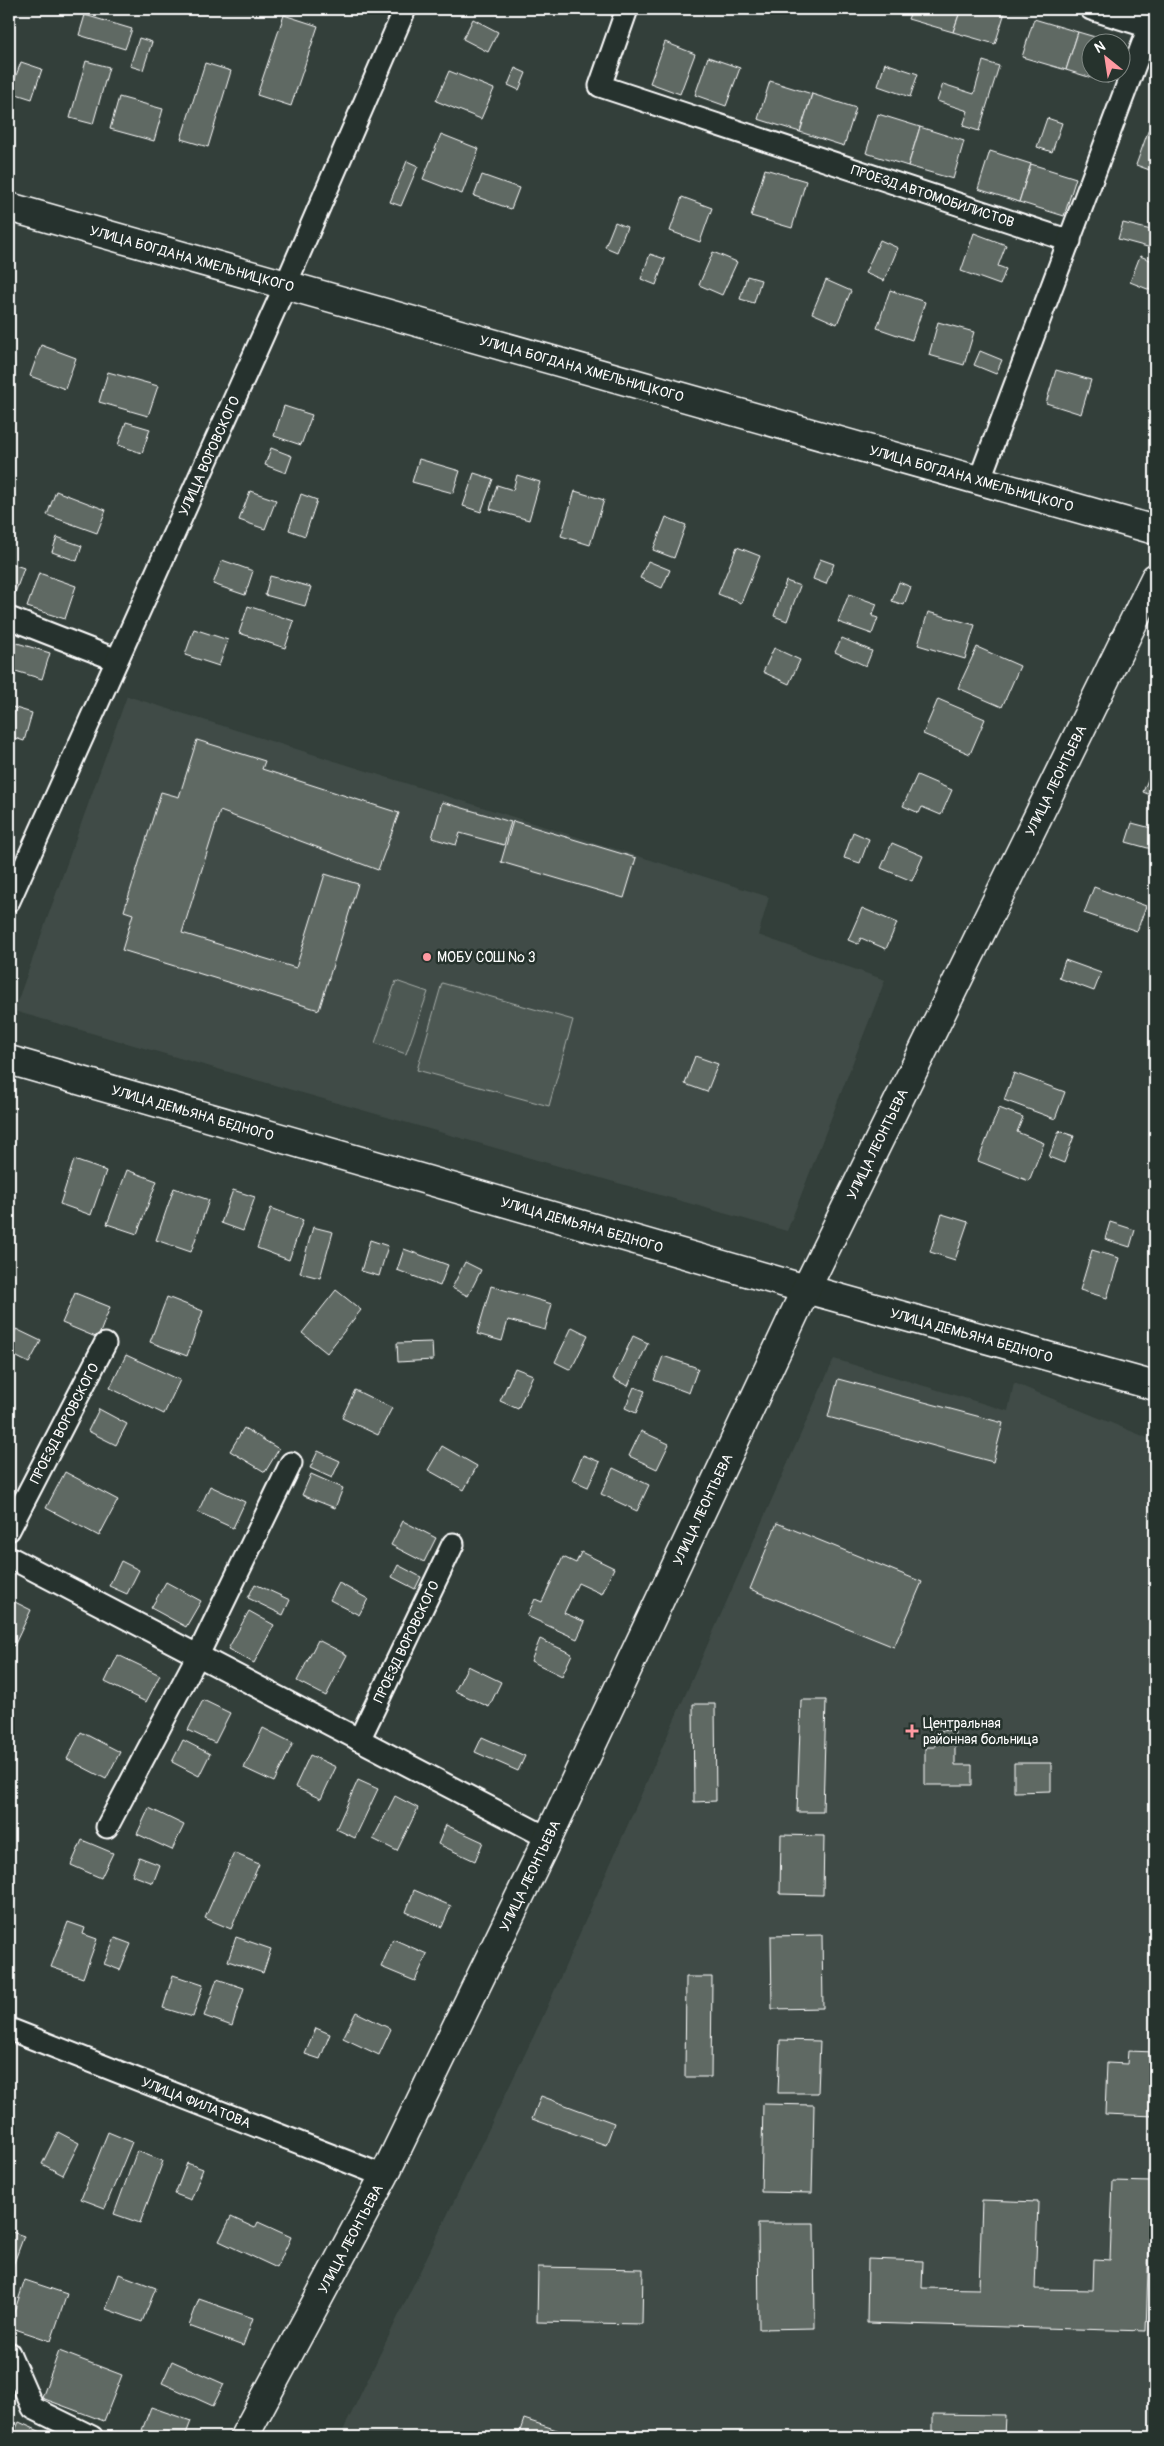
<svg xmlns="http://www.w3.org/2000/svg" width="1164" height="2446" viewBox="0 0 1164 2446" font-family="Pangolin,sans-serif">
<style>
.built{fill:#404c47}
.green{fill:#4d5853;stroke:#a6aca9}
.building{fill:#5f6964;stroke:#fff}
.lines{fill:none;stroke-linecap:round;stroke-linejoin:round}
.street-casing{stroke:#fff;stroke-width:25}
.secondary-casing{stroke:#fff;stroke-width:31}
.street{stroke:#26332d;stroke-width:21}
.secondary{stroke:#26332d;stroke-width:28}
.poi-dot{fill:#ff9aa2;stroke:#26332d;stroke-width:2}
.labels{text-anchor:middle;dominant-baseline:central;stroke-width:5;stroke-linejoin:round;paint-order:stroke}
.street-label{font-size:14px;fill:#fff;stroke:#26332d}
.poi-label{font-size:14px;fill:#fff;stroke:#26332d;text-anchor:start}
</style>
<rect width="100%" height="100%" fill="#333f3a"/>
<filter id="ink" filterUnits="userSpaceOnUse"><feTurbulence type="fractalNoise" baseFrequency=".02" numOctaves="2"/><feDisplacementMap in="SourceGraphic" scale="10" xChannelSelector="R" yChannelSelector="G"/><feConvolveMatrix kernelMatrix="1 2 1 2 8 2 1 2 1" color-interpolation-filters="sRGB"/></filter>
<g filter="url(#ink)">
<g class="built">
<path d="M127,696L769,897L758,935L885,980L787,1231L14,1011Z"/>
<path d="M834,1359L1008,1411L1014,1383L1155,1441V2437H340L541,2021Z"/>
</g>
<g class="green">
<path d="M396,981L428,992L406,1054L375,1043Z"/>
<path d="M442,983L573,1020L549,1106L417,1070Z"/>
</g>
<g class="building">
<path d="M912,9H961L953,32L908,19Z"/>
<path d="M961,9H1006L995,44L953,32Z"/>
<path d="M85,15L132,29L125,49L79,35Z"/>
<path d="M284,15L318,26L291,106L257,95Z"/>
<path d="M473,19L498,32L488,52L463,39Z"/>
<path d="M1034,19L1078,32L1066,70L1022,57Z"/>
<path d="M1078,32L1112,42H1092V72H1112L1108,83L1066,70Z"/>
<path d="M139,38L152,42L143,70L130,66Z"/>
<path d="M665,42L695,54L680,94L650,83Z"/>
<path d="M708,57L740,68L726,106L695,95Z"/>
<path d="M86,61L109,67L93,124L70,118Z"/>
<path d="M983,61L999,66L979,131L963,126L968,111L937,101L943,84L974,94Z"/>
<path d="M21,62L42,69L32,99L10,92Z"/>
<path d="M205,63L231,71L208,147L181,139Z"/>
<path d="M885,63L918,74L910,97L878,86Z"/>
<path d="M515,68L526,73L519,90L508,85Z"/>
<path d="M449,71L494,89L481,119L436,101Z"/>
<path d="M770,81L812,94L800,132L758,119Z"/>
<path d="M812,94L856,108L844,146L800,132Z"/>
<path d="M119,97L163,109L154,141L110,129Z"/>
<path d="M878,114L920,127L908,166L866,153Z"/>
<path d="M1047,118L1062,123L1052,152L1037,147Z"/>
<path d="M1150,126L1155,127V172L1136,165Z"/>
<path d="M920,127L964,141L953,179L908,166Z"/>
<path d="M441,134L479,149L462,194L423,179Z"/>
<path d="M990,151L1031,164L1019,202L978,189Z"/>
<path d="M407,161L418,166L401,206L390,202Z"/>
<path d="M1031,164L1076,178L1064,216L1019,202Z"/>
<path d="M765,169L806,181L792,228L751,216Z"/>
<path d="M482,175L519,188L511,209L474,196Z"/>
<path d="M682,197L712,208L700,242L670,231Z"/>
<path d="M615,222L627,227L617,252L605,247Z"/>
<path d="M1123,223L1155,231V249L1118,239Z"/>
<path d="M974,233L1006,245L998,266L1006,269L1000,285L961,271Z"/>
<path d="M880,240L898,248L884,281L865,273Z"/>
<path d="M713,252L737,262L722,295L699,285Z"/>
<path d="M650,254L665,259L656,285L641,279Z"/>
<path d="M1140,256L1155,262V292L1130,282Z"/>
<path d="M747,276L761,280L754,303L740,299Z"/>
<path d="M826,280L851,291L837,324L812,313Z"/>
<path d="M890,290L925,302L912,340L877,328Z"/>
<path d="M938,322L974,332L964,365L929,355Z"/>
<path d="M41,345L76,358L65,389L30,376Z"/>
<path d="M980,351L1002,360L996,374L974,365Z"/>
<path d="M1056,370L1091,380L1081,414L1046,403Z"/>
<path d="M108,372L158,386L148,416L99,402Z"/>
<path d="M284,406L312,415L301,445L274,436Z"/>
<path d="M126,422L150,429L142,453L118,445Z"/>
<path d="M271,448L292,456L286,473L265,465Z"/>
<path d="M419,459L460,471L453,493L412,482Z"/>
<path d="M474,473L493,479L481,512L463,506Z"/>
<path d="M517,475L540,482L529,520L490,509L497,485L513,490Z"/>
<path d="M56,491L106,510L97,533L47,515Z"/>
<path d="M250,491L276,500L265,529L239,520Z"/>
<path d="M575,491L604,500L590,545L561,536Z"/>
<path d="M301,494L317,500L305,536L289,530Z"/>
<path d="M666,517L686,525L674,558L653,550Z"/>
<path d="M57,537L82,546L77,561L52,552Z"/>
<path d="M737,547L760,556L741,603L718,594Z"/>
<path d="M820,559L834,564L826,584L813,579Z"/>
<path d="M222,560L253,571L245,595L213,584Z"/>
<path d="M648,561L670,570L662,588L640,578Z"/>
<path d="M9,563L24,568L15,593L9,590Z"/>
<path d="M39,573L76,586L65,619L27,607Z"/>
<path d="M270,576L311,587L305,606L265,595Z"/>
<path d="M786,581L800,586L787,621L774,616Z"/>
<path d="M899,582L911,587L904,605L892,601Z"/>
<path d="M849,594L877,604L872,616L878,618L872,634L838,622Z"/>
<path d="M248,606L294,621L285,648L239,633Z"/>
<path d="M928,612L975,625L965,659L918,645Z"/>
<path d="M194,629L228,640L219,666L185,655Z"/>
<path d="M842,638L872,651L866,666L835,652Z"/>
<path d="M14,642L50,653L42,679L9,669V658Z"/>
<path d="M977,647L1020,666L1002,707L958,688Z"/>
<path d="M774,648L800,660L789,684L763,672Z"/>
<path d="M938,699L985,719L970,754L923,734Z"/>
<path d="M9,706L32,713L24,741L9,736Z"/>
<path d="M197,740L265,761L262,769L399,813L378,870L220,811L182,933L296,968L325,874L358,884L319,1010L122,950L133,914L124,911L161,792L179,797Z"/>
<path d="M1155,762V797L1143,792Z"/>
<path d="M917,775L952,790L941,815L922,807L919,813L903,806Z"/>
<path d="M442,802L511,822L504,845L460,833L456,845L432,838Z"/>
<path d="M513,821L636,858L624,898L501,862Z"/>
<path d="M1132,823L1155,829V850L1126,842Z"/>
<path d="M853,832L869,839L860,863L844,858Z"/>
<path d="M892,843L923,856L912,881L881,868Z"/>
<path d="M1094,887L1146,906L1137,931L1084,913Z"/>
<path d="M862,908L897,923L886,949L861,938L858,944L848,940Z"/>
<path d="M1065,960L1101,973L1094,991L1059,978Z"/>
<path d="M695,1056L718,1064L707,1092L685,1084Z"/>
<path d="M1014,1073L1065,1092L1055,1119L1004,1100Z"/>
<path d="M999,1108L1023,1117L1017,1132L1044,1143L1029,1181L978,1161Z"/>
<path d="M1059,1131L1074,1136L1064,1163L1049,1157Z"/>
<path d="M74,1160L106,1171L91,1215L60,1204Z"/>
<path d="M127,1170L157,1181L137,1234L107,1224Z"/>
<path d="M174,1188L209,1200L191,1252L156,1240Z"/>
<path d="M233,1190L255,1197L243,1231L221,1223Z"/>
<path d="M271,1208L303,1220L289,1260L257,1248Z"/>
<path d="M942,1214L968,1222L955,1260L930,1252Z"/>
<path d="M1110,1222L1135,1230L1130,1247L1105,1239Z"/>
<path d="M313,1227L333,1232L320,1278L300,1273Z"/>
<path d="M370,1240L388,1246L379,1276L361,1271Z"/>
<path d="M404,1249L448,1265L440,1286L397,1270Z"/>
<path d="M1092,1250L1119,1258L1107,1298L1080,1290Z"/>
<path d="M465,1262L481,1270L468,1296L452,1288Z"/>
<path d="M491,1286L552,1304L545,1330L508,1320L502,1341L477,1334Z"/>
<path d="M336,1290L361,1310L327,1353L302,1333Z"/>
<path d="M75,1293L110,1307L98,1338L62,1323Z"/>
<path d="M167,1297L203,1311L187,1356L150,1342Z"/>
<path d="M572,1327L588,1335L571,1370L555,1362Z"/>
<path d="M16,1329L41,1341L29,1363L9,1353V1344Z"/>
<path d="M633,1336L648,1343L628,1386L613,1379Z"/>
<path d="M432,1342L433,1360L398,1362L397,1343Z"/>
<path d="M126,1355L180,1380L164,1414L110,1388Z"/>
<path d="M663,1356L698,1368L689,1393L654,1380Z"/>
<path d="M515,1368L533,1375L518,1409L500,1401Z"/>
<path d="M838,1379L1003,1423L993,1462L828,1417Z"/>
<path d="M634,1387L645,1391L636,1413L625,1408Z"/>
<path d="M355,1390L392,1408L378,1435L342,1418Z"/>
<path d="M99,1409L127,1424L116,1445L88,1431Z"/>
<path d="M244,1428L279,1449L265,1472L230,1451Z"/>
<path d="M641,1431L669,1444L657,1469L629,1456Z"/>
<path d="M442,1446L477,1466L464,1490L428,1470Z"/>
<path d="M318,1451L340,1461L332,1478L310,1468Z"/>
<path d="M583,1455L600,1462L588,1487L572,1480Z"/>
<path d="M613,1468L649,1485L637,1511L601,1494Z"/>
<path d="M65,1472L118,1500L99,1536L46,1508Z"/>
<path d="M311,1474L343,1488L335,1508L302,1495Z"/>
<path d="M210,1486L245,1502L233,1528L198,1512Z"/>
<path d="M403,1521L436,1538L424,1562L391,1545Z"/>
<path d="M777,1523L922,1582L894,1647L750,1589Z"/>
<path d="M581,1552L614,1568L602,1594L578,1583L564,1613L585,1622L577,1639L527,1616L535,1599L542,1602L563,1557L576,1563Z"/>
<path d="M121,1561L139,1570L127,1594L109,1586Z"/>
<path d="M398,1565L421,1577L415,1589L392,1577Z"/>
<path d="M166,1582L201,1601L186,1627L151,1608Z"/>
<path d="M339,1583L368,1599L359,1615L330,1600Z"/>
<path d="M255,1584L290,1600L283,1615L248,1598Z"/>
<path d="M9,1599L31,1610L14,1646L9,1643Z"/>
<path d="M249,1611L274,1625L254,1663L228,1649Z"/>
<path d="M540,1639L572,1654L562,1676L531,1661Z"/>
<path d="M318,1640L347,1655L326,1696L297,1681Z"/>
<path d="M118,1655L160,1675L146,1702L105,1682Z"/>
<path d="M468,1666L501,1682L489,1707L455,1691Z"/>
<path d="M203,1700L230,1713L215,1743L188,1730Z"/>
<path d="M801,1700H826L823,1812H797Z"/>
<path d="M693,1704H715L716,1801L694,1802Z"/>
<path d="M263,1728L293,1743L274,1782L244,1768Z"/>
<path d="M955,1730V1765H972V1785H925V1747H935V1731Z"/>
<path d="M81,1732L120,1752L106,1779L67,1759Z"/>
<path d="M482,1737L525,1756L518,1771L475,1752Z"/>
<path d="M183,1740L210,1754L199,1776L172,1762Z"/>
<path d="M310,1755L336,1767L321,1799L295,1787Z"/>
<path d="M1014,1763H1051V1791L1014,1792Z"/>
<path d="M358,1780L378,1789L355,1838L336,1829Z"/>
<path d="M395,1796L418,1808L397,1851L373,1839Z"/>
<path d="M149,1808L184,1825L172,1850L137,1834Z"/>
<path d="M446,1825L483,1842L475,1861L438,1844Z"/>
<path d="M781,1835L824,1836L823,1895L780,1894Z"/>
<path d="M82,1840L113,1853L101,1878L71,1865Z"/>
<path d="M234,1853L259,1864L231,1929L205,1918Z"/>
<path d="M139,1857L160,1865L153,1883L132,1875Z"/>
<path d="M414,1890L451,1906L442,1927L406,1912Z"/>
<path d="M68,1922L85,1928L83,1934L97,1939L83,1978L51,1967Z"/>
<path d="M822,1935L823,2008L772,2009L771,1936Z"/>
<path d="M236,1937L271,1949L263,1973L228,1961Z"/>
<path d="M115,1938L131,1944L120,1970L104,1964Z"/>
<path d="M393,1939L427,1954L415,1981L381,1967Z"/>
<path d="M173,1975L203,1985L193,2017L163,2008Z"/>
<path d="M686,1977H712L711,2077H685Z"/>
<path d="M217,1979L244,1988L232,2026L204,2016Z"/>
<path d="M356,2012L391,2029L379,2055L343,2038Z"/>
<path d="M316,2028L330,2034L320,2059L305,2054Z"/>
<path d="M780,2040L820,2041L818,2093H778Z"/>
<path d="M1128,2051L1155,2052V2116L1105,2114L1107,2063L1127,2064Z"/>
<path d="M541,2096L614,2123L606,2145L532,2119Z"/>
<path d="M763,2104L814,2105L812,2193L761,2192Z"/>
<path d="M58,2132L79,2143L63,2175L42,2164Z"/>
<path d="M108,2132L132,2142L105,2208L81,2199Z"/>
<path d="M137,2151L163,2161L140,2223L114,2214Z"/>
<path d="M187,2163L203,2169L191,2200L175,2194Z"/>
<path d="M1113,2181L1151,2182L1146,2331L867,2323L868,2259L923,2261L922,2288L979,2289L982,2200L1038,2202L1035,2289L1093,2290L1094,2259L1110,2260Z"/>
<path d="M231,2217L255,2228L258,2222L291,2237L277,2268L219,2241Z"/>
<path d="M758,2223H814L815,2328L759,2329Z"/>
<path d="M9,2231L24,2236L9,2276Z"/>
<path d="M538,2267L643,2269L642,2324L537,2322Z"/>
<path d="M119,2274L156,2288L142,2322L106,2309Z"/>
<path d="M25,2280L67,2294L51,2341L9,2327Z"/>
<path d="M199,2299L253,2318L243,2346L189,2326Z"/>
<path d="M59,2351L122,2375L104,2421L42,2398Z"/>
<path d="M172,2361L224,2384L213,2406L162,2383Z"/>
<path d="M151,2407L191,2421L185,2437H159L142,2430Z"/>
<path d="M933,2414L1005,2415L1004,2437H933Z"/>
<path d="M524,2419L566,2433L565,2437H518Z"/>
<path d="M19,2422L48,2435L47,2437H12Z"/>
</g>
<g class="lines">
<g class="street-casing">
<g id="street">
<path id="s1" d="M627,9L600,86L1070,241"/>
<path d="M1149,27L1155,10"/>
<path d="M979,481L1149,27L1091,9"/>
<path d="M9,618L117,660"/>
<path id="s2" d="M9,901L286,284L405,9"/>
<path id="s3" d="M9,1530L105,1344"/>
<path d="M9,1557L548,1838"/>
<path id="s4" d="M359,1740L453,1544"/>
<path d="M107,1827L198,1655L291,1463"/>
<path id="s5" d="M9,2029L384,2176"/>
<path d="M9,2353L33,2408L92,2437"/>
</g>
</g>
<g class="secondary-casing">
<g id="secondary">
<path id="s6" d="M9,207L1155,530"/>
<path id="s7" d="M9,1060L806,1289L1155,1386"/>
<path id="s8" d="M244,2437L384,2176L548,1838L806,1289L1155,578"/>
</g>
</g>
<use href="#street" class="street"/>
<use href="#secondary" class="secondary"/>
</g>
</g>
<g class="poi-dot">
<circle cx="427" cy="957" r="5"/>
<path d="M909.5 1723.5h5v5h5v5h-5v5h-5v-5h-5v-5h5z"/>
</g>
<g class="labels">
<g class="street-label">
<text stroke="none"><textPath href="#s1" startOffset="432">ПРОЕЗД АВТОМОБИЛИСТОВ</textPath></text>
<text stroke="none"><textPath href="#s6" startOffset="190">УЛИЦА БОГДАНА ХМЕЛЬНИЦКОГО</textPath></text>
<text stroke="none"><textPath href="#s6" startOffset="595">УЛИЦА БОГДАНА ХМЕЛЬНИЦКОГО</textPath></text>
<text stroke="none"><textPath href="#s2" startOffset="488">УЛИЦА ВОРОВСКОГО</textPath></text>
<text stroke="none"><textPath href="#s6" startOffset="1000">УЛИЦА БОГДАНА ХМЕЛЬНИЦКОГО</textPath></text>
<text stroke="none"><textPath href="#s8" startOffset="1845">УЛИЦА ЛЕОНТЬЕВА</textPath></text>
<text stroke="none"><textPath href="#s7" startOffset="191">УЛИЦА ДЕМЬЯНА БЕДНОГО</textPath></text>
<text stroke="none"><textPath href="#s8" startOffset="1440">УЛИЦА ЛЕОНТЬЕВА</textPath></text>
<text stroke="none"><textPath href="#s7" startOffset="596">УЛИЦА ДЕМЬЯНА БЕДНОГО</textPath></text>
<text stroke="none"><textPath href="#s7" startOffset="1001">УЛИЦА ДЕМЬЯНА БЕДНОГО</textPath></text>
<text stroke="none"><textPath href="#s3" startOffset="120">ПРОЕЗД ВОРОВСКОГО</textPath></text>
<text stroke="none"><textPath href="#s8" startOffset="1035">УЛИЦА ЛЕОНТЬЕВА</textPath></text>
<text stroke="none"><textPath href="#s4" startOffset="109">ПРОЕЗД ВОРОВСКОГО</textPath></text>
<text stroke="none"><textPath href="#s8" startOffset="630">УЛИЦА ЛЕОНТЬЕВА</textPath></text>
<text stroke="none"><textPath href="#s5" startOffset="201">УЛИЦА ФИЛАТОВА</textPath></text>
<text stroke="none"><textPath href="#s8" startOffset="225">УЛИЦА ЛЕОНТЬЕВА</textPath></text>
</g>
<g class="poi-label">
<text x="437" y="957">МОБУ СОШ № 3</text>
<text x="923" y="1723">Центральная<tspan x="923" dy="16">районная больница</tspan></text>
</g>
</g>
<rect width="1164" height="2446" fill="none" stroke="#26332d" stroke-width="30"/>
<rect x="15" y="15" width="1134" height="2416" fill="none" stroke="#fff" stroke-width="2" filter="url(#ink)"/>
<g transform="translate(1106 58) rotate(330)"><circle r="24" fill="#26332d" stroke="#7d8581"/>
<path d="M0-4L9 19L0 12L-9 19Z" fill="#ff9aa2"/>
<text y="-8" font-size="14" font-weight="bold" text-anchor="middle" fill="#ffffff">N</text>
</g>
</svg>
